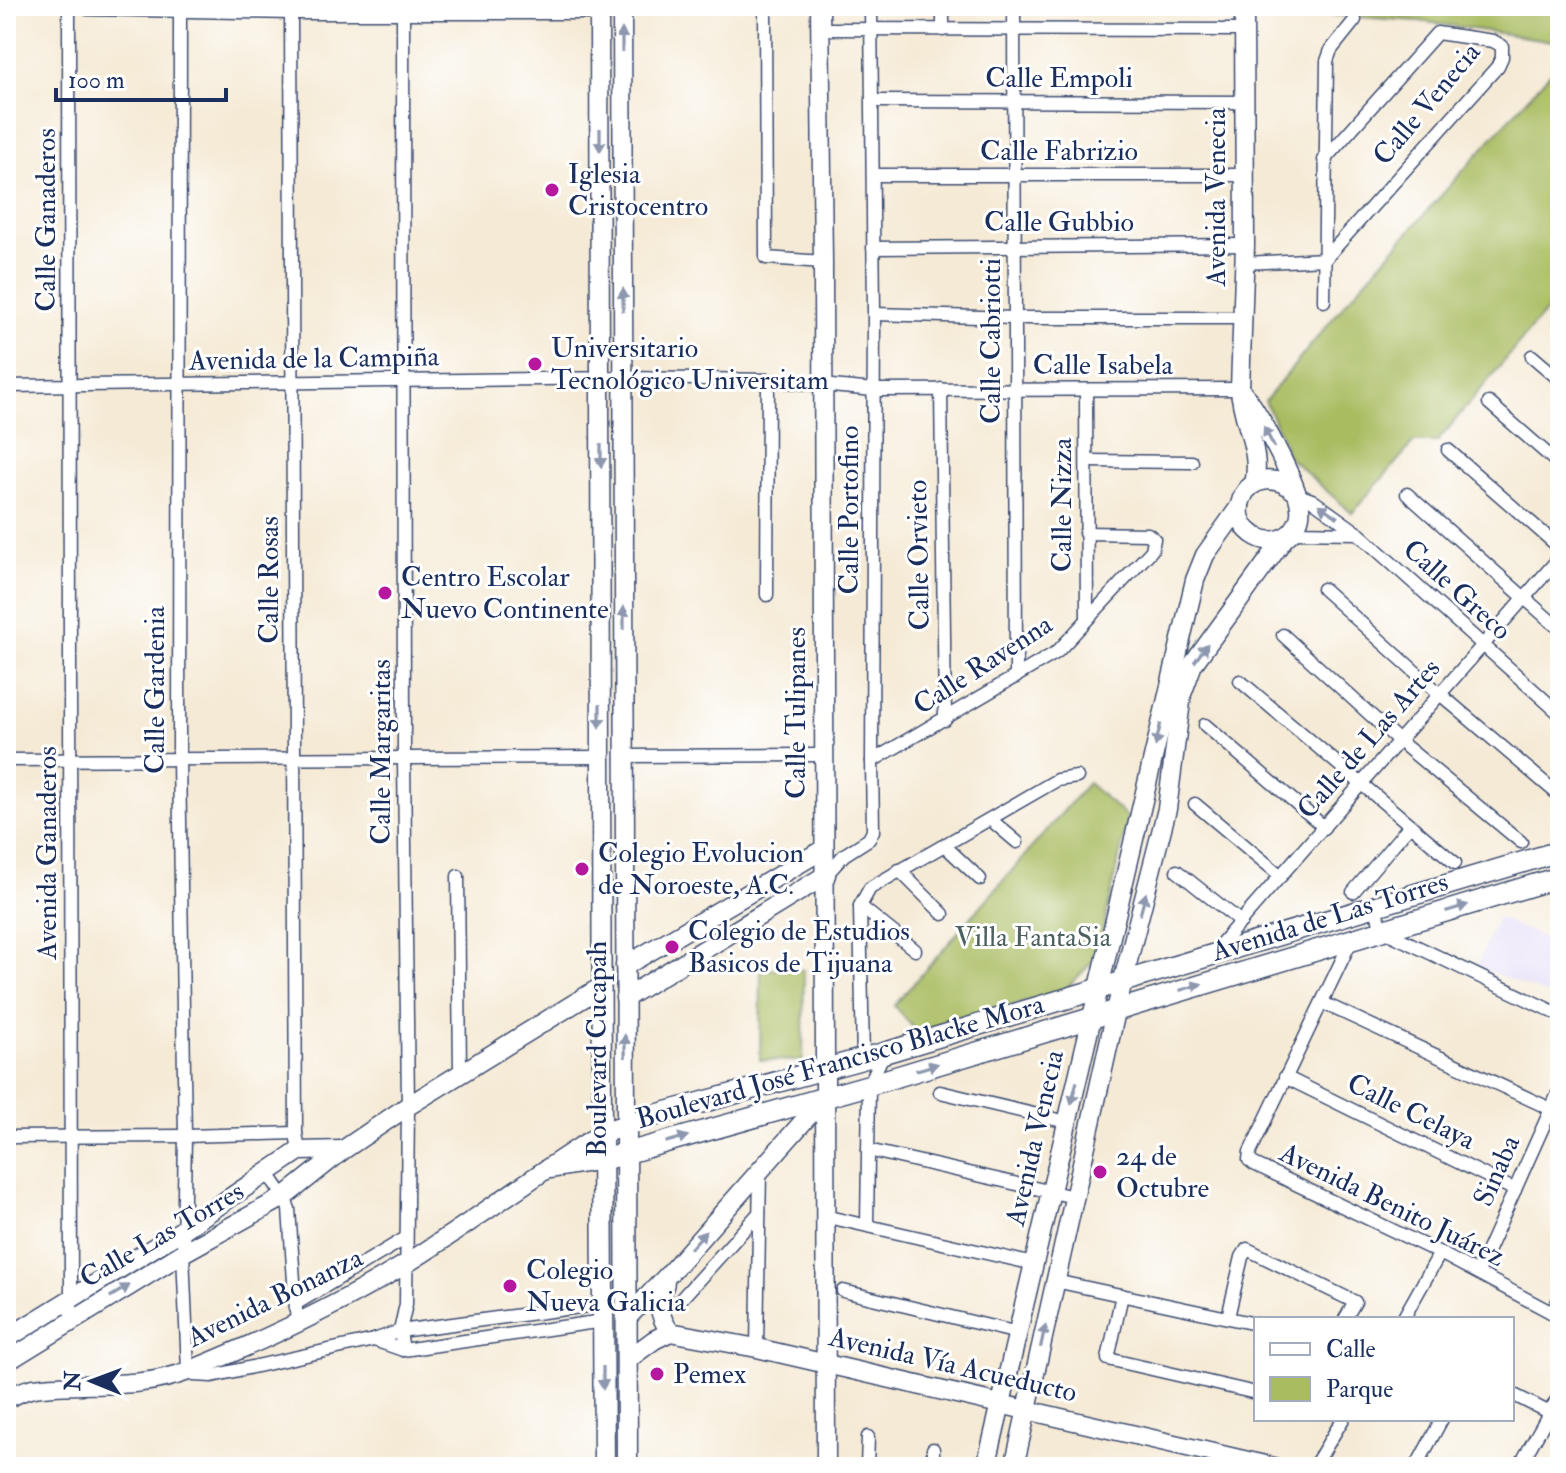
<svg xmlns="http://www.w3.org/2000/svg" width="1566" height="1473" viewBox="0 0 1566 1473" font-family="'IM FELL Double Pica',serif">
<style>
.built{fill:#ded5f5}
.green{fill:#a9bc60;stroke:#62765f;stroke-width:2}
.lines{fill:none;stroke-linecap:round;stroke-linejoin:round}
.street-casing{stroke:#3c4b70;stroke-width:15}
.secondary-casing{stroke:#3c4b70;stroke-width:21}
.primary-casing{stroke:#3c4b70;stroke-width:23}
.street{stroke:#fff;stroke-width:12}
.secondary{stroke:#fff;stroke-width:18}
.primary{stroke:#fff;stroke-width:20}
.oneway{fill:#8d97ae}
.poi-dot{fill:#b5179e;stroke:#fff;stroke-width:3}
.labels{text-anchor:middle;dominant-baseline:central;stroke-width:6;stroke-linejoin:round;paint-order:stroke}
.street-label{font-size:28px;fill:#1b2f5e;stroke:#fff}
.poi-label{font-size:28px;fill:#1b2f5e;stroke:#fff;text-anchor:start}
.park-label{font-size:28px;fill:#4d605f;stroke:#fff}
</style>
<rect width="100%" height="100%" fill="#fff"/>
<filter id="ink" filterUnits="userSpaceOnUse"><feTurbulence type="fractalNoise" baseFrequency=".0125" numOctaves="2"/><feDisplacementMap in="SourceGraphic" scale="16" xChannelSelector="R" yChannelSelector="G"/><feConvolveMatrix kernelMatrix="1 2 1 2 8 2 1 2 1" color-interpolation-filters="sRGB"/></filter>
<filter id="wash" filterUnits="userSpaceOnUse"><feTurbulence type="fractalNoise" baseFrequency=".006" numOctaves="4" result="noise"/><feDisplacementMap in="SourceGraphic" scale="32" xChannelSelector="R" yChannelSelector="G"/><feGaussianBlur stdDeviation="1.8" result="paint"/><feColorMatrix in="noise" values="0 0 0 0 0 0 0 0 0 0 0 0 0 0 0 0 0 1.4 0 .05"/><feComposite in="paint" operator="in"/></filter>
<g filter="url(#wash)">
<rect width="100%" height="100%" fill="#f5ead5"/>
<path class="built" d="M1497,917L1560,945V1000L1477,966Z"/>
<g class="green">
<path d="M1267,6H1560V42L1419,21L1267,11Z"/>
<path d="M1560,62V294L1437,442H1414L1352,513L1285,454L1284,443L1265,401L1349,299Z"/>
<path d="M1088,783L1128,818L1097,957L1065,990L919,1034L894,1006Z"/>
<path d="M761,969L804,970L803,1061L760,1060Z"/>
</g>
</g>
<g filter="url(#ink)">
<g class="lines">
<g class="street-casing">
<g id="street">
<path d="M69,6L71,1321"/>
<path d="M765,6L766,258L823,262"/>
<path d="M943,6V30"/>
<path d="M1014,6L1016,677"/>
<path d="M180,8L179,759L185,1136L183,1253L188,1371L194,1375L212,1376L374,1340L400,1331L603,1304"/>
<path d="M403,9L404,758L408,1106L406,1304L400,1331L403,1350"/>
<path d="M291,10C294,384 292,759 296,1133L299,1151"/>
<path d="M819,29L1245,30"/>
<path d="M873,101L1244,102"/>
<path d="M873,175H1245"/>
<path d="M873,248L1245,245"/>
<path d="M1244,263L1325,259L1498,66L1502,57V46L1493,41L1437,33L1324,160"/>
<path d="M1324,301L1327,61L1331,50L1355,20"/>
<path d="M874,314L1015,318H1243"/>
<path d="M1532,356L1560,380"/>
<path d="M6,386L623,378L768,380L874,390L1240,389"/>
<path d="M941,389L945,720"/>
<path d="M1086,390L1087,619"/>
<path d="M1489,403L1560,465"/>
<path d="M1448,450L1560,548"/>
<path d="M1087,461L1192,462"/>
<path d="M1296,494L1312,500L1358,533L1560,714"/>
<path d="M1407,494L1555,625"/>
<path d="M1291,532L1358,533"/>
<path d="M1323,589L1440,694L1560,796"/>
<path d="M767,595L768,380"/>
<path d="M1283,635L1398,740L1521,842"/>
<path d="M1240,681L1455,863"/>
<path d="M1205,725L1324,827"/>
<path d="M625,756L824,755"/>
<path d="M6,760L600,757"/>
<path d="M872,761L1057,652L1152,550L1154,539L1148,534L1085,533"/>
<path d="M1195,804L1281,876"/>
<path d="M991,820L1017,842"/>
<path d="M945,846L980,879"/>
<path d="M899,870L943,914"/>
<path d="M1177,871L1241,922"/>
<path d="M826,875L844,855L869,839L873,831L872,761L874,314L871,6"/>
<path d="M458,876L460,1072"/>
<path d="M1353,892L1410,825"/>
<path d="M1375,905L1382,930L1560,1015"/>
<path d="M860,906L915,950"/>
<path d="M1352,939L1250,1152L1249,1160L1254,1164L1440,1253L1560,1317"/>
<path d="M1213,953L1560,557"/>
<path d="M1323,1003L1551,1109"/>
<path d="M863,1059L860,906L870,888L1057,780L1077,777"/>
<path d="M1285,1077L1515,1190"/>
<path d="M940,1092L1067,1122"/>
<path d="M6,1137L185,1136L296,1133"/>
<path d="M868,1150L1074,1197"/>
<path d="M267,1172L284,1197L289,1209L297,1324"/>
<path d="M824,1216L1034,1264"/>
<path d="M867,1225L869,1085L884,1053"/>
<path d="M1478,1272L1560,1089"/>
<path d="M1055,1281L1256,1324"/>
<path d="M843,1291L1018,1333"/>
<path d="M1122,1295L1108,1359L1256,1393"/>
<path d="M682,1298L759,1213"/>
<path d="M297,1303L406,1238"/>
<path d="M1552,1313L1560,1297"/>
<path d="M1228,1317L1242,1257L1247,1249L1355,1302L1345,1319"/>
<path d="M1403,1319L1440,1253"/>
<path d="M374,1340L403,1350L603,1321"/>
<path d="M757,1348L760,1170"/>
<path d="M1512,1394L1560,1418"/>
<path d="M867,1467L868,1437"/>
<path d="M933,1467V1449"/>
<path d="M1314,1467L1343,1419"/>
<path d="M1416,1467L1442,1419"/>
<path d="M1519,1467L1560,1394"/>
</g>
</g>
<g class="secondary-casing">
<g id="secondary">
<path d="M88,6L291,10H600"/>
<path d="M622,6L626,1124"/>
<path d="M820,6L823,262L826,1467"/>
<path d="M1244,6L1245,245L1240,389C1242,422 1262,451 1254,484"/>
<path d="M1240,389C1256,407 1299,485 1300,508C1301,514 1299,521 1296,526C1277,558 1228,532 1242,498C1251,476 1277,476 1293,490"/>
<path d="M625,966L824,849"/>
<path d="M625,998L826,875"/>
<path d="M551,1169L602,1160"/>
<path d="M665,1283C658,1303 657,1313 670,1332"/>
<path d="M627,1318L668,1275L825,1097"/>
<path d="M6,1339L184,1229L299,1151L343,1150"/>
<path d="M627,1360L654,1340L670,1332L757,1348L1274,1467"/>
<path d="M6,1362L183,1253L284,1197L343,1150L408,1106L601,987"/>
<path d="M6,1399C15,1395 25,1389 34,1388C88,1381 138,1391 191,1370C265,1340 337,1306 404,1265C472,1223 535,1174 602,1133L599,6"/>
<path d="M986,1467L1195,580L1205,555L1240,506"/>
<path d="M1014,1467L1123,980L1167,809L1182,694L1193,664L1286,536"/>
</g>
</g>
<g class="primary-casing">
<g id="primary">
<path d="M626,1124L627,1467"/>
<path d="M602,1160L869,1085L1560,877"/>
<path d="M604,1467L602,1133L659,1114L884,1053L1560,851"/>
</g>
</g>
<use href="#street" class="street"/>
<use href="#secondary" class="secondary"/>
<use href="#primary" class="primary"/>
</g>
<defs><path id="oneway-solid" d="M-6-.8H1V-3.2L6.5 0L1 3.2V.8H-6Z" transform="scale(2)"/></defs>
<g class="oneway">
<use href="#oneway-solid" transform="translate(622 40) rotate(-90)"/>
<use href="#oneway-solid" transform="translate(600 140) rotate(90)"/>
<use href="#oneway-solid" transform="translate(623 300) rotate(-90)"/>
<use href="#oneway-solid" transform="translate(1269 437) rotate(-117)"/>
<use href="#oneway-solid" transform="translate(601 456) rotate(90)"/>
<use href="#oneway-solid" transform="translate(1328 511) rotate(-146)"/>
<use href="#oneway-solid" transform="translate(624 618) rotate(-90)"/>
<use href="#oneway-solid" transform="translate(1201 653) rotate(-54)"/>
<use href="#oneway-solid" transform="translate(600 716) rotate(90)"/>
<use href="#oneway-solid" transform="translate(1158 735) rotate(103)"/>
<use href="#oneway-solid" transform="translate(1143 904) rotate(-75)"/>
<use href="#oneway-solid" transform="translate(1457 908) rotate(-17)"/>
<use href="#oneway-solid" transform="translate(1191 987) rotate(-17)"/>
<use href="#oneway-solid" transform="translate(625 1046) rotate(-91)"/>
<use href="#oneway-solid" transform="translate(927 1067) rotate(-17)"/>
<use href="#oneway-solid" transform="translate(1074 1093) rotate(104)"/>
<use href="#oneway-solid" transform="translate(677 1139) rotate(-16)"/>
<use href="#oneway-solid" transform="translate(698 1240) rotate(-49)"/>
<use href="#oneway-solid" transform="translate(120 1291) rotate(-31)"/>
<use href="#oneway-solid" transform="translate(1043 1336) rotate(-78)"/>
<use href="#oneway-solid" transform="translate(603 1378) rotate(90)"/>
</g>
</g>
<g class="poi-dot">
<circle cx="552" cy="190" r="8"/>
<circle cx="535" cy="364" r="8"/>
<circle cx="385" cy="593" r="8"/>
<circle cx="582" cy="869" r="8"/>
<circle cx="672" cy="947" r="8"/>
<circle cx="1100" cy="1172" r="8"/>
<circle cx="510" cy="1286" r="8"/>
<circle cx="657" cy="1374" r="8"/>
</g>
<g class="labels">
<g class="street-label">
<text x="1059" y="78">Calle Empoli</text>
<text transform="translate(1427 104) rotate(-50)">Calle Venecia</text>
<text x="1059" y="151">Calle Fabrizio</text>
<text transform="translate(1216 197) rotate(-90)">Avenida Venecia</text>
<text transform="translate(46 220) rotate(-90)">Calle Ganaderos</text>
<text x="1059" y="222">Calle Gubbio</text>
<text transform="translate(991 341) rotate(-90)">Calle Cabriotti</text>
<text transform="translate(314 359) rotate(-1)">Avenida de la Campiña</text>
<text x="1103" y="365">Calle Isabela</text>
<text transform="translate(1062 505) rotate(-90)">Calle Nizza</text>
<text transform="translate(849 510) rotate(-90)">Calle Portofino</text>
<text transform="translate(919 555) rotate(-91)">Calle Orvieto</text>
<text transform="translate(269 580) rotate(-90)">Calle Rosas</text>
<text transform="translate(1457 590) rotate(42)">Calle Greco</text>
<text transform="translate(983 665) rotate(-33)">Calle Ravenna</text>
<text transform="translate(155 690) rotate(-90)">Calle Gardenia</text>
<text transform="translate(796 713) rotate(-90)">Calle Tulipanes</text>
<text transform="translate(1369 739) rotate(-49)">Calle de Las Artes</text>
<text transform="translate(381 752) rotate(-90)">Calle Margaritas</text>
<text transform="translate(47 853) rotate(-90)">Avenida Ganaderos</text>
<text transform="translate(1330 917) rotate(-17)">Avenida de Las Torres</text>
<text transform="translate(597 1049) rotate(-90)">Boulevard Cucapah</text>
<text transform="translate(840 1062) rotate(-16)">Boulevard José Francisco Blacke Mora</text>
<text transform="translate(1411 1112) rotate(26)">Calle Celaya</text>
<text transform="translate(1035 1138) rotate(-77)">Avenida Venecia</text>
<text transform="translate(1497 1171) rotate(-66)">Sinaba</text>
<text transform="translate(1392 1205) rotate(26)">Avenida Benito Juárez</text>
<text transform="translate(162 1235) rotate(-30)">Calle Las Torres</text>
<text transform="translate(275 1298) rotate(-26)">Avenida Bonanza</text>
<text transform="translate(953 1365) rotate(13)">Avenida Vía Acueducto</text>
</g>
<g class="poi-label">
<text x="568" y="174">Iglesia<tspan x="568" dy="32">Cristocentro</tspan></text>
<text x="551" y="348">Universitario<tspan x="551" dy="32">Tecnológico Universitam</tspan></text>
<text x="401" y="577">Centro Escolar<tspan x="401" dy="32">Nuevo Continente</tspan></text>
<text x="598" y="853">Colegio Evolucion<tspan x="598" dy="32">de Noroeste, A.C.</tspan></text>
<text x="688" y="931">Colegio de Estudios<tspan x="688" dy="32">Basicos de Tijuana</tspan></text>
<text x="1116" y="1156">24 de<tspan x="1116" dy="32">Octubre</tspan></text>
<text x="526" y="1270">Colegio<tspan x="526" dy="32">Nueva Galicia</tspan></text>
<text x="673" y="1374">Pemex</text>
</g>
<g class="park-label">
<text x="1033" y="937">Villa FantaSia</text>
</g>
</g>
<rect width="1566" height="1473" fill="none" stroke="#fff" stroke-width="32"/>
<rect x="1254" y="1317" width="260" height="104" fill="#ffffff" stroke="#a4acbf" stroke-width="2"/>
<rect x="1270" y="1343" width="40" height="12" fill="#ffffff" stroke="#a4acbf" stroke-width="2"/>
<text x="1326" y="1357" font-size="24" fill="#1b2f5e">Calle</text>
<rect x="1270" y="1377" width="40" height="24" fill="#a9bc60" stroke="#a4acbf" stroke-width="2"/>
<text x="1326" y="1397" font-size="24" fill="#1b2f5e">Parque</text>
<g transform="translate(92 1381) rotate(271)" stroke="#ffffff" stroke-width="6" paint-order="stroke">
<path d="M0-6L14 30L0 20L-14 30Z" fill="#1b2f5e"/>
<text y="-12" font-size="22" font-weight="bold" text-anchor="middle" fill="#1b2f5e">N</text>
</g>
<path d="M56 88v12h170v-12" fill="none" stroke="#1b2f5e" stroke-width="4"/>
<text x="68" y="88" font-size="24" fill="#1b2f5e" stroke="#ffffff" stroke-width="6" paint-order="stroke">100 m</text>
</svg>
